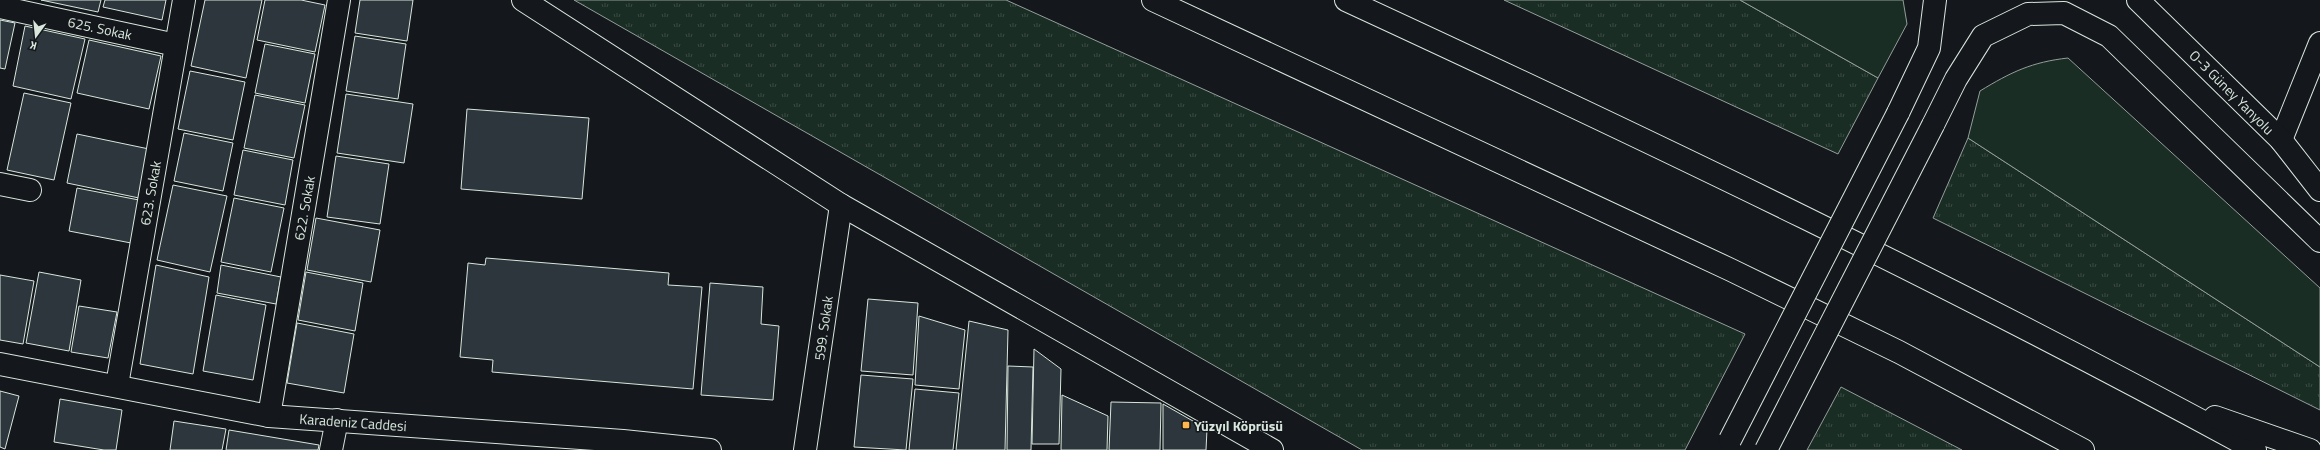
<svg xmlns="http://www.w3.org/2000/svg" width="2320" height="450" viewBox="0 0 2320 450" font-family="'Titillium Web',sans-serif">
<style>
.grass{fill:url(#grass-tufts);stroke:#939e99}
.park{fill:#1a2d24;stroke:#939e99}
.building{fill:#2c363c;stroke:#d8e6dc}
.lines{fill:none;stroke-linecap:round;stroke-linejoin:round}
.minor-casing{stroke:#d8e6dc;stroke-width:24}
.primary-casing{stroke:#d8e6dc;stroke-width:24}
.trunk-casing{stroke:#d8e6dc;stroke-width:24}
.minor{stroke:#14181c;stroke-width:22}
.primary{stroke:#14181c;stroke-width:22}
.trunk{stroke:#14181c;stroke-width:22}
.primary-bridge-casing{stroke:#d8e6dc;stroke-width:24;stroke-linecap:butt}
.primary-bridge{stroke:#14181c;stroke-width:22}
.poi-dot{fill:#ffb74d;stroke:#14181c;stroke-width:1.5}
.labels{text-anchor:middle;dominant-baseline:central;stroke-width:3;stroke-linejoin:round;paint-order:stroke}
.street-label{font-size:14px;fill:#d8e6dc;stroke:#14181c}
.poi-label{font-size:14px;font-weight:bold;fill:#d8e6dc;stroke:#14181c;text-anchor:start}
</style>
<defs>
<pattern id="grass-tufts" width="24" height="20" patternUnits="userSpaceOnUse"><rect width="24" height="20" fill="#1a2d24"/><path d="M3 7l-1-3M5 7V3M7 7l1-3M15 17l-1-3M17 17v-4M19 17l1-3" fill="none" stroke="#3b4b43"/></pattern>
</defs>
<rect width="100%" height="100%" fill="#14181c"/>
<g class="grass">
<path d="M574,0H1006L1745,334L1685,450H1362Z"/>
<path d="M1504,0H1740L1878,78L1838,154Z"/>
<path d="M1968,138L2320,367V410L1933,218Z"/>
<path d="M1841,387L1962,450H1807Z"/>
</g>
<g class="park">
<path d="M1740,0H1903L1907,24L1878,78Z"/>
<path d="M2068,58L2320,288V367L1968,138L1980,91C2011,72 2032,62 2068,58Z"/>
</g>
<g class="building">
<path d="M41,0H101L98,12Z"/>
<path d="M105,0H166L162,20L103,7Z"/>
<path d="M205,0H262L246,78L191,66Z"/>
<path d="M265,0H301L325,5L315,52L257,40Z"/>
<path d="M360,0H413L407,41L355,33Z"/>
<path d="M0,20L15,23L5,69L0,68Z"/>
<path d="M25,26L85,39L71,99L13,86Z"/>
<path d="M355,36L406,44L398,99L346,91Z"/>
<path d="M89,40L161,56L149,109L77,93Z"/>
<path d="M265,44L315,54L305,103L255,93Z"/>
<path d="M190,71L245,82L233,140L178,129Z"/>
<path d="M24,93L71,103L54,180L7,170Z"/>
<path d="M346,94L413,104L404,163L337,153Z"/>
<path d="M255,95L305,105L294,158L244,148Z"/>
<path d="M467,109L589,118L582,199L461,189Z"/>
<path d="M184,133L233,143L223,191L174,181Z"/>
<path d="M77,134L149,149L139,198L67,183Z"/>
<path d="M243,150L293,160L285,205L234,195Z"/>
<path d="M336,156L389,164L380,224L327,217Z"/>
<path d="M173,185L227,196L210,272L157,260Z"/>
<path d="M77,188L139,200L131,243L69,231Z"/>
<path d="M234,198L284,208L271,272L221,262Z"/>
<path d="M316,218L380,230L371,282L307,270Z"/>
<path d="M486,258L669,273L668,285L702,287L693,389L492,372L493,360L460,357L468,263L485,265Z"/>
<path d="M156,265L209,277L193,374L140,364Z"/>
<path d="M221,265L281,277L276,304L217,293Z"/>
<path d="M39,272L81,280L69,351L26,343Z"/>
<path d="M306,272L363,283L355,331L298,320Z"/>
<path d="M0,275L34,281L23,344L0,340Z"/>
<path d="M710,283L763,287L761,324L779,326L773,400L701,395Z"/>
<path d="M216,295L266,305L253,380L203,371Z"/>
<path d="M868,299L918,303L913,375L861,371Z"/>
<path d="M79,306L117,312L108,358L71,352Z"/>
<path d="M919,316L965,330L959,389L915,385Z"/>
<path d="M969,321L1008,330L1005,450H956Z"/>
<path d="M297,323L354,334L344,393L287,383Z"/>
<path d="M1034,349L1061,369L1059,444H1032Z"/>
<path d="M1008,366L1033,367L1031,450H1007Z"/>
<path d="M861,375L913,379L906,450L854,447Z"/>
<path d="M915,389L959,393L953,450H909Z"/>
<path d="M0,391L19,396L5,449L0,447Z"/>
<path d="M1062,395L1108,416L1107,450H1061Z"/>
<path d="M60,399L122,410L116,450H104L54,442Z"/>
<path d="M1111,402L1161,403L1160,450H1109Z"/>
<path d="M1163,404L1207,429L1206,450H1163Z"/>
<path d="M174,421L226,429L222,450H170Z"/>
<path d="M229,430L319,445L318,450H226Z"/>
</g>
<g class="lines">
<g class="minor-casing">
<g id="minor">
<path d="M0,7L176,45"/>
<path d="M2281,140L2320,43"/>
<path d="M0,184L30,190"/>
<path d="M0,364L269,416L623,441L710,450"/>
<path d="M117,385L184,0"/>
<path d="M269,416L339,0"/>
<path d="M331,450L337,420"/>
<path d="M805,450L841,205"/>
</g>
</g>
<g class="primary-casing">
<g id="primary">
<path d="M523,0L841,205L1272,450"/>
<path d="M2138,0L2281,140L2320,190"/>
<path d="M1898,113L1929,48L1935,0"/>
<path d="M1933,125L1956,79L1983,36L2028,14L2064,13L2109,36L2320,241"/>
</g>
</g>
<g class="trunk-casing">
<g id="trunk">
<path d="M1153,0L1731,270L1899,352L2083,450"/>
<path d="M1346,0C1653,142 1958,288 2255,450"/>
<path d="M2215,417L2310,450"/>
</g>
</g>
<use href="#minor" class="minor"/>
<use href="#primary" class="primary"/>
<use href="#trunk" class="trunk"/>
<g class="primary-bridge-casing">
<g id="primary-bridge">
<path d="M1730,440L1898,113"/>
<path d="M1766,450L1933,125"/>
</g>
</g>
<use href="#primary-bridge" class="primary-bridge"/>
</g>
<rect class="poi-dot" x="1182" y="421" width="8" height="8" rx="2"/>
<g class="labels">
<g class="street-label">
<text transform="translate(100 28) rotate(12)">625. Sokak</text>
<text transform="translate(2232 92) rotate(45)">O-3 Güney Yanyolu</text>
<text transform="translate(150 193) rotate(-80)">623. Sokak</text>
<text transform="translate(304 208) rotate(-80)">622. Sokak</text>
<text transform="translate(823 328) rotate(-82)">599. Sokak</text>
<text transform="translate(353 422) rotate(4)">Karadeniz Caddesi</text>
</g>
<g class="poi-label">
<text x="1194" y="425">Yüzyıl Köprüsü</text>
</g>
</g>
<g transform="translate(36 36) rotate(195)" stroke="#14181c" stroke-width="3" paint-order="stroke">
<path d="M0-3L7 15L0 10L-7 15Z" fill="#d8e6dc"/>
<text y="-6" font-size="11" font-weight="bold" text-anchor="middle" fill="#d8e6dc">K</text>
</g>
</svg>
